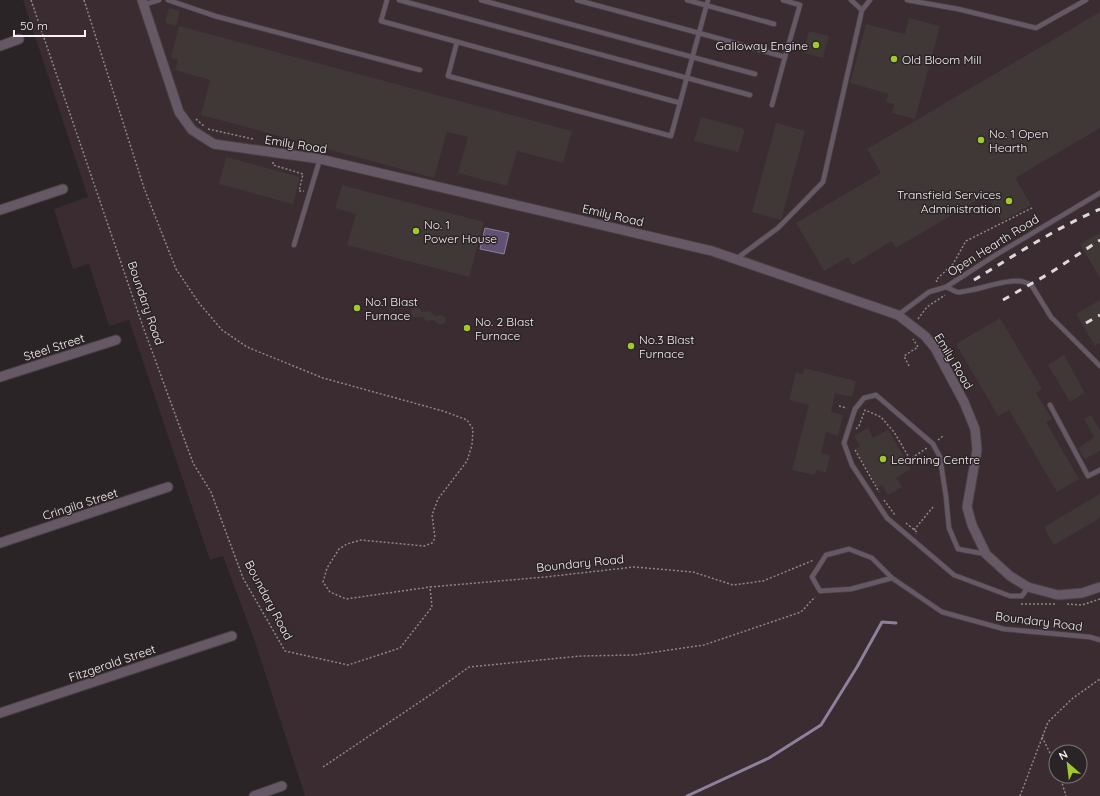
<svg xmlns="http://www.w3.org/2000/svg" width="1100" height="796" viewBox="0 0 1100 796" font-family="Quicksand,sans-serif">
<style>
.built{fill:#3a2c31;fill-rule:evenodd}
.water{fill:#615175;stroke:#8e819b}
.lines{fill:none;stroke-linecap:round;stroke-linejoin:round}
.stream{stroke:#8e819b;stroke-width:3}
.building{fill:#403737}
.service-casing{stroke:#484143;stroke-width:6}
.minor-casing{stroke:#484143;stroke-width:11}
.path{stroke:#8d8789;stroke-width:1.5;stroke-dasharray:2 2;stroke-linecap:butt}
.service{stroke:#675865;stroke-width:4.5}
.minor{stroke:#675865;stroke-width:9}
.rail{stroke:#ded8da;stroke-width:3;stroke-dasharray:7 7;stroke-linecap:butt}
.poi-dot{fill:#a0c92b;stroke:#2b2426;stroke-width:1.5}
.labels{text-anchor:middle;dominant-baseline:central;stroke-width:3;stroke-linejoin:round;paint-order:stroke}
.poi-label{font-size:12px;fill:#f7f1f3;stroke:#2b2426;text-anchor:start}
.street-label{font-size:12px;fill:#f7f1f3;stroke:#2b2426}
</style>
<rect width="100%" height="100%" fill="#2b2426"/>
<path class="built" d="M23,0H1100V796H305L256,645L223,556L210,560L129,320L109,326L89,264L73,269L54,209L88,197ZM1056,752H1080V776H1056Z"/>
<path class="water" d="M485,228L509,233L504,254L480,249Z"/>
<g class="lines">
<path class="stream" d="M687,796L769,758L821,725L857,667L882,622L896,623"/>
</g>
<g class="building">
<path d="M169,8L180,11L176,26L165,23Z"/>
<path d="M1100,12V128L1015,178L1031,205L1002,221L986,195L896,248L892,241L852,265L848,257L824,271L796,223L881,173L867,149Z"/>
<path d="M909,18L940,26L915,119L892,113L894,104L886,102L889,94L850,83L866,24L905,34Z"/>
<path d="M179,26L572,131L563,163L517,151L507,186L492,182L458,173L468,137L447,132L434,178L201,115L210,80L175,70L178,60L171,58Z"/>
<path d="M809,31L829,36L823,58L803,53Z"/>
<path d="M701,117L745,129L738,152L694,141Z"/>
<path d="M776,123L805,131L781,220L752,212Z"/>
<path d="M226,157L300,177L293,204L219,184Z"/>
<path d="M342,185L484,222L469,277L347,245L356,214L335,208Z"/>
<path d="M1100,233V278L1080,244Z"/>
<path d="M1100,300V343L1095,346L1076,314Z"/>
<path d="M416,307L419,308L422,312L428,311L431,312L435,316L441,315L444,316L446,320L445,323L440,325L433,320L427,321L422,317H413L411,313V310Z"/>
<path d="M1000,318L1042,389L1036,393L1052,419L1046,422L1079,479L1057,492L1009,410L998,416L956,344Z"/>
<path d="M1064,355L1085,393L1070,402L1048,365Z"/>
<path d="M804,368L856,381L852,397L835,393L831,412L843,415L838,436L826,432L821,453L830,455L826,473L816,470L815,475L792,470L809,405L789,400L796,372L803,374Z"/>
<path d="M1091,415L1100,430V451L1085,459L1078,448L1091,440L1090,439L1094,437L1084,419Z"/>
<path d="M868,428L873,438L888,430L911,469L896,478L902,487L888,495L882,485L878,488L855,449L860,446L854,436Z"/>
<path d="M1100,494V518L1054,545L1044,527Z"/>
</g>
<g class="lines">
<g class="service-casing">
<g id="service">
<path d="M168,0L215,16L420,70"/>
<path d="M387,0L381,21L680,103"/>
<path d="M399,0L750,95"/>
<path d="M481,0L755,74"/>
<path d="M577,0L699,33L708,0"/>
<path d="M687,0L774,24"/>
<path d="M783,0L800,5L785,57"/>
<path d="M851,0L862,10"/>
<path d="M907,0L958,9L1036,28L1086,0"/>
<path d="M143,5L159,0"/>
<path d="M457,42L448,76L671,136L699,33L785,57L772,105"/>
<path d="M294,245L320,159"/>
<path d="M736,259L778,228L823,182L862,10L870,0"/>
<path d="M946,287C949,288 954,291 957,292C960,293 964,291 966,291C984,289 1018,273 1032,286L1051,317L1100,366"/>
<path d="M898,315L929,292L946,287L994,256L1100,193"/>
<path d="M1050,405L1088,476L1100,470"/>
<path d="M985,554L958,549L949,528L946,497L940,457L933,444L876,395L864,398L855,409L844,443L852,465L887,518L954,575L1010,596H1022L1028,587"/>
<path d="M892,578L851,589L820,591L812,577L826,555L849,549L872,558L892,578L942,612L1004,629L1090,637L1100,640"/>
</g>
</g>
<g class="minor-casing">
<g id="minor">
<path d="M142,0L179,112L192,130L214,144L320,159L712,251L898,315L925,336L935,348L964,402L975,429L977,450L967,507L972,525L986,554L1010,576L1028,587L1058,595L1082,593L1100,587"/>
<path d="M0,46L19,39"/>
<path d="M0,210L63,189"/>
<path d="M0,377L116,340"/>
<path d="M0,543L168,487"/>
<path d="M0,713L232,636"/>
<path d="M254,796L282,786"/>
</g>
</g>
<g class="path">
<path d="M31,0L142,324L193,463L211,492L243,578L285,651L348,665L400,648L432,607L430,587L545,577L634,567L693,572L733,585L763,581L814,560"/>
<path d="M84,0L144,188L176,269L199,303L222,330L247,347L323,378L443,411L467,420L473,429L472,445L467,461L438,499L432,515L435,538L432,543L424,546L361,540L347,544L339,549L327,568L323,582L330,592L346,599L430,587"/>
<path d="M196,119L205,127"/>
<path d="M208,129L253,139"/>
<path d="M273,162V165L303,174L299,191H304"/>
<path d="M937,282L936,280L953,264L966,241L1034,207"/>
<path d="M918,319L927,307L945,295"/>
<path d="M909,366L904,356L918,347L913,339"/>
<path d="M839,406L847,408"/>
<path d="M856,429L859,426L865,410L881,417L894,432L910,459L927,448"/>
<path d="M938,440L943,436"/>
<path d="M855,450L879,492"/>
<path d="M884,500L895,515"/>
<path d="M906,523L917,532L916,534"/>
<path d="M914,530L933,507"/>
<path d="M1021,604H1055"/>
<path d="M1067,604L1082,605L1100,599"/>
<path d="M1042,737L1056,765"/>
<path d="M323,767L433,693L469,667L581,656L635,655L704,645L801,612L815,597"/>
<path d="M1060,776L1066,796"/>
<path d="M1020,796L1048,722L1073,698L1100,679"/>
</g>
<use href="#service" class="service"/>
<use href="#minor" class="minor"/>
<g class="rail">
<path d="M974,280C1015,255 1056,228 1100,209"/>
<path d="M1003,300L1050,273L1100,240"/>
<path d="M1086,323L1100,315"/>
</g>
</g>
<g class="poi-dot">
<circle cx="816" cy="45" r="4"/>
<circle cx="894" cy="59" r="4"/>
<circle cx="981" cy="140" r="4"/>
<circle cx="1009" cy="201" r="4"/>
<circle cx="416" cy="231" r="4"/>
<circle cx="357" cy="308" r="4"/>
<circle cx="467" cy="328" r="4"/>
<circle cx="631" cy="346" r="4"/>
<circle cx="883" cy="459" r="4"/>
</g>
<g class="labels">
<g class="poi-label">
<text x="808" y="45" text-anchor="end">Galloway Engine</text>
<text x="902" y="59">Old Bloom Mill</text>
<text x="989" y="133">No. 1 Open<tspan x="989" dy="14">Hearth</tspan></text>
<text x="1001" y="194" text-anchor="end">Transfield Services<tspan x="1001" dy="14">Administration</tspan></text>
<text x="424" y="224">No. 1<tspan x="424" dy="14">Power House</tspan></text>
<text x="365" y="301">No.1 Blast<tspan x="365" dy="14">Furnace</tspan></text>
<text x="475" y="321">No. 2 Blast<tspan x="475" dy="14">Furnace</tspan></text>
<text x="639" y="339">No.3 Blast<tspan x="639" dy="14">Furnace</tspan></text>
<text x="891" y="459">Learning Centre</text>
</g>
<g class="street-label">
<text transform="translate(296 144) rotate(9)">Emily Road</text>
<text transform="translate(613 215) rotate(13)">Emily Road</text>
<text transform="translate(993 245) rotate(-32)">Open Hearth Road</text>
<text transform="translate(146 303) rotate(71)">Boundary Road</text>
<text transform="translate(54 347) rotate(-18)">Steel Street</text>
<text transform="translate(954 361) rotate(59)">Emily Road</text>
<text transform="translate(80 504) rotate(-18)">Cringila Street</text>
<text transform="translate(580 563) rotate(-6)">Boundary Road</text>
<text transform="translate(269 600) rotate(62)">Boundary Road</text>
<text transform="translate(1039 621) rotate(7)">Boundary Road</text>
<text transform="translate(112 663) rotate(-19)">Fitzgerald Street</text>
</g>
</g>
<g transform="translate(1068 764) rotate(332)"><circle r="19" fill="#2b2426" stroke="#7d7678"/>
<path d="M0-3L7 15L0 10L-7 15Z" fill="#a0c92b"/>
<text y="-6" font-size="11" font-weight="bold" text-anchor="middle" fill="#f7f1f3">N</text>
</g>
<path d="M14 30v6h71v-6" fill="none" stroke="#f7f1f3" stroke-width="2"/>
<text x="20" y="30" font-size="12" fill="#f7f1f3" stroke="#2b2426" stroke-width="3" paint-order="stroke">50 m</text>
</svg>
